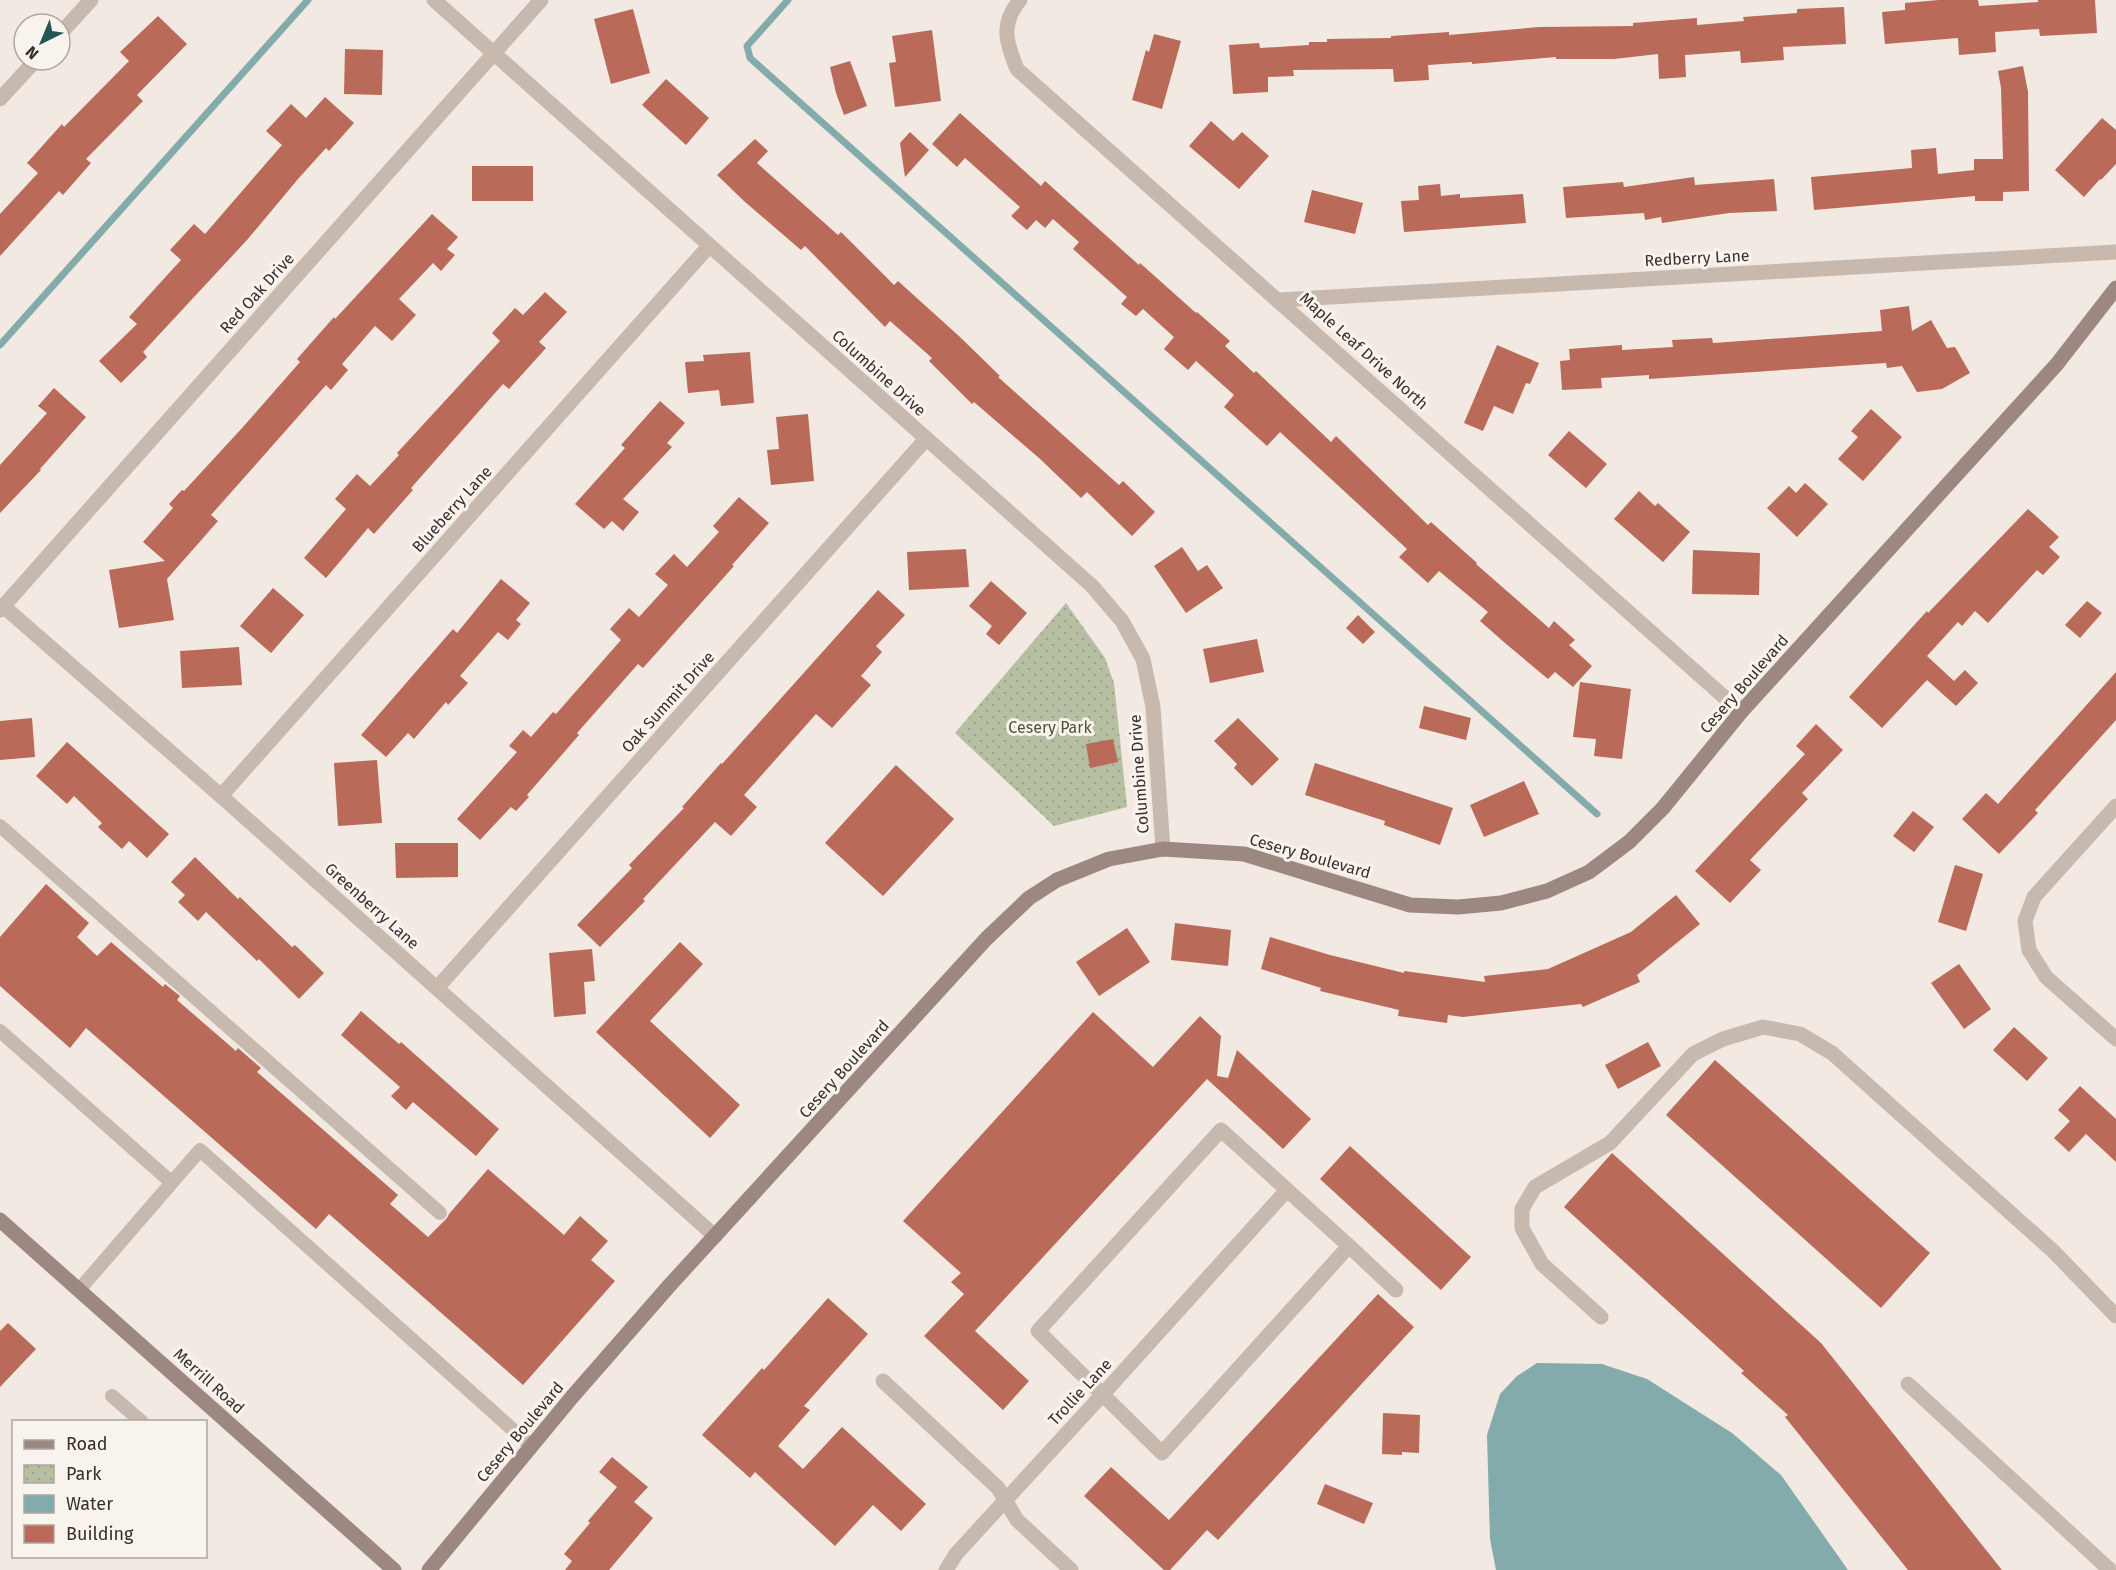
<svg xmlns="http://www.w3.org/2000/svg" width="2116" height="1570" viewBox="0 0 2116 1570" font-family="'Fira Sans',sans-serif">
<style>
.park{fill:url(#park-dots)}
.water{fill:#84abab}
.lines{fill:none;stroke-linecap:round;stroke-linejoin:round}
.stream{stroke:#84abab;stroke-width:7}
.building{fill:#b96a58}
.lane{stroke:#c8b9af;stroke-width:14}
.street{stroke:#c8b9af;stroke-width:15}
.secondary{stroke:#9c8880;stroke-width:15}
.labels{text-anchor:middle;dominant-baseline:central;stroke-width:6;stroke-linejoin:round;paint-order:stroke}
.street-label{font-size:16px;fill:#382f2c;stroke:#f9f3ee}
.park-label{font-size:16px;fill:#4a5432;stroke:#f9f3ee}
</style>
<defs>
<pattern id="park-dots" width="8" height="8" patternUnits="userSpaceOnUse" patternTransform="scale(1.5)"><rect width="8" height="8" fill="#b7bfa3"/><path d="M2 2h.1M6 6h.1" fill="none" stroke="#9ea48c" stroke-width="1.8" stroke-linecap="round"/></pattern>
</defs>
<rect width="100%" height="100%" fill="#f1e9e2"/>
<path class="park" d="M1066,603L1105,658L1114,683L1127,807L1054,826L955,733Z"/>
<path class="water" d="M1537,1363L1602,1364L1647,1379L1732,1433L1781,1475L1848,1570H1496L1490,1539L1487,1435L1500,1394L1517,1376Z"/>
<g class="lines">
<g class="stream">
<path d="M788,0L747,46L750,58L1597,814"/>
<path d="M0,345L308,0"/>
</g>
</g>
<g class="building">
<path d="M1939,0H1978L1979,6L2038,2V0H2095L2097,33L2040,36L2039,29L1995,32L1996,52L1959,55L1958,38L1885,44L1882,12L1905,10V3Z"/>
<path d="M1844,7L1846,44L1783,47L1784,60L1741,63L1740,51L1685,55L1686,77L1659,79L1658,54L1614,59H1556V57L1472,64V62L1428,65L1429,80L1394,82L1393,69L1293,70L1294,76L1268,77V92L1233,94L1229,45L1259,43L1260,48L1309,45V42H1327V39L1391,38V36L1449,32V35L1539,27L1633,26V23L1697,18V25L1744,21L1743,17L1797,13V9Z"/>
<path d="M633,9L650,73L611,84L594,19Z"/>
<path d="M158,16L187,44L137,95L143,101L86,159L91,163L63,195L59,191L0,256V214L38,173L27,163L62,124L64,127L129,61L120,52Z"/>
<path d="M932,30L941,101L895,107L889,63L896,62L892,36Z"/>
<path d="M1154,34L1181,41L1162,109L1132,100L1146,50L1149,52Z"/>
<path d="M345,49L383,50L382,95L344,94Z"/>
<path d="M850,61L867,106L844,115L836,93L830,67Z"/>
<path d="M2023,66L2028,92L2029,191L2003,192V201H1975V196L1814,210L1811,177L1912,168L1911,150L1936,148L1938,174L1974,170V159H2003L2001,88L1998,71Z"/>
<path d="M666,79L709,118L686,145L642,105Z"/>
<path d="M325,97L354,123L329,151L326,148L298,179L247,240L143,352L147,357L121,383L99,361L137,324L129,317L181,260L170,250L194,224L205,234L282,145L266,131L291,104L306,118Z"/>
<path d="M960,113L1041,186L1045,181L1139,265L1140,263L1196,313L1197,312L1230,341L1225,346L1254,373L1256,371L1331,442L1336,436L1428,525L1431,522L1477,563L1476,564L1549,628L1554,621L1575,640L1569,645L1592,666L1573,687L1555,672L1548,679L1505,643L1480,621L1488,612L1439,571L1428,583L1399,557L1407,549L1280,432L1267,446L1224,407L1234,395L1196,361L1188,370L1164,349L1174,337L1143,309L1136,316L1121,304L1127,297L1073,249L1079,242L1053,219L1045,228L1036,220L1027,230L1011,216L1020,207L965,158L957,167L932,144Z"/>
<path d="M2102,118L2116,130V164L2101,180L2100,179L2084,197L2055,170Z"/>
<path d="M1211,121L1233,141L1242,132L1269,156L1239,189L1189,146Z"/>
<path d="M910,132L929,150L905,177L900,143Z"/>
<path d="M755,139L768,151L757,163L838,235L841,232L894,285L898,281L960,337L1000,376L998,377L1119,485L1123,481L1155,512L1132,536L1087,492L1081,498L1039,458L974,402L972,404L929,361L932,358L890,321L885,327L805,246L801,250L745,202L717,175Z"/>
<rect x="472" y="166" width="61" height="35"/>
<path d="M1694,177L1695,185L1774,179L1777,211L1729,213L1662,223L1661,217L1645,220L1644,213L1566,218L1563,187L1623,182L1624,187Z"/>
<path d="M1440,184L1441,196L1460,194V198L1523,194L1526,223L1404,232L1401,201L1419,200L1418,186Z"/>
<path d="M1312,190L1363,203L1355,234L1304,222Z"/>
<path d="M432,214L458,237L447,249L455,255L441,271L433,263L399,299L416,315L392,341L375,326L342,364L348,370L331,390L326,385L211,515L218,521L167,579L174,620L119,628L109,570L165,561L143,542L173,508L169,504L182,490L184,491L243,427L300,362L297,359L334,317L335,319Z"/>
<path d="M545,292L567,312L539,342L546,348L509,389L503,384L411,488L413,490L374,534L368,528L326,578L304,558L346,509L335,499L357,474L370,486L399,455L397,453L500,341L492,333L515,308L523,315Z"/>
<path d="M1909,306L1912,331L1931,320L1947,348L1955,347L1970,373L1942,389L1917,392L1902,366L1887,368L1886,363L1649,379V375L1601,378L1602,388L1562,390L1560,361L1570,360L1569,349L1622,345V350L1673,347L1672,340L1712,338L1713,343L1882,331L1880,310Z"/>
<path d="M1497,345L1539,363L1530,384L1526,383L1513,414L1494,406L1483,431L1464,423Z"/>
<path d="M750,352L754,403L721,406L719,390L688,393L685,362L704,361L703,355Z"/>
<path d="M54,388L86,417L40,469L41,470L0,513V465L47,413L38,406Z"/>
<path d="M660,401L685,423L667,443L672,447L623,499L639,512L623,531L612,521L604,529L575,504L625,448L621,445Z"/>
<path d="M1871,409L1902,437L1863,481L1838,459L1858,437L1851,431Z"/>
<path d="M808,414L814,481L771,485L767,450L779,449L776,417Z"/>
<path d="M1569,431L1607,464L1586,488L1548,455Z"/>
<path d="M1805,483L1828,504L1797,537L1767,508L1789,486L1796,493Z"/>
<path d="M1639,491L1655,506L1658,503L1690,532L1663,562L1614,519Z"/>
<path d="M739,497L769,523L732,565L734,566L643,668L638,664L577,733L579,735L527,795L529,797L516,811L511,807L480,840L457,819L517,752L509,746L523,730L531,737L553,712L556,714L621,640L610,629L629,608L639,617L668,585L655,574L674,554L687,567L719,532L713,526Z"/>
<path d="M2028,509L2059,537L2049,547L2060,557L2043,575L2037,570L1988,623L1975,611L1962,626L1958,622L1927,656L1954,681L1965,670L1978,683L1956,706L1927,680L1882,728L1849,697L1927,611L1928,613Z"/>
<path d="M1182,547L1198,571L1207,565L1223,588L1186,613L1154,566Z"/>
<path d="M966,549L969,587L909,590L907,552Z"/>
<path d="M1693,550L1760,553L1759,595L1692,594Z"/>
<path d="M501,579L530,603L516,620L521,624L508,640L498,632L460,676L468,683L448,705L446,702L414,739L408,733L386,757L361,735L453,629L457,633Z"/>
<path d="M991,581L1027,613L999,645L986,634L992,626L969,606Z"/>
<path d="M273,588L304,615L271,653L240,626Z"/>
<path d="M878,590L905,615L876,646L882,652L861,676L871,685L832,728L816,714L744,795L757,807L731,836L715,822L643,899L645,901L600,947L577,925L632,868L629,865L684,808L682,807L721,763L722,764Z"/>
<path d="M2087,601L2102,613L2080,638L2065,625Z"/>
<path d="M1358,615L1375,632L1363,644L1346,628Z"/>
<path d="M1257,639L1264,672L1210,683L1203,649Z"/>
<path d="M239,647L242,685L182,688L180,651Z"/>
<path d="M2116,672V720L2035,810L2038,813L1999,854L1962,819L1986,793L1998,804Z"/>
<path d="M1580,682L1631,689L1622,759L1594,756L1596,739L1573,737Z"/>
<path d="M1424,706L1471,718L1466,740L1419,728Z"/>
<path d="M32,718L35,757L0,760V721Z"/>
<path d="M1238,718L1279,759L1252,786L1234,768L1237,764L1214,741Z"/>
<path d="M1816,724L1843,750L1802,793L1808,799L1750,860L1761,870L1730,903L1695,871L1805,754L1796,746Z"/>
<path d="M1113,739L1118,762L1090,768L1086,744Z"/>
<path d="M67,742L169,834L147,858L129,841L122,849L98,827L102,823L74,796L67,804L36,776Z"/>
<path d="M377,760L382,823L338,826L334,763Z"/>
<path d="M1315,763L1453,808L1440,845L1384,825L1385,821L1305,795Z"/>
<path d="M896,765L954,819L883,896L825,843Z"/>
<path d="M1524,781L1539,814L1484,837L1470,805Z"/>
<path d="M1913,811L1934,827L1914,852L1893,836Z"/>
<path d="M395,843H458V877L396,878Z"/>
<path d="M195,857L238,899L240,897L292,947L295,945L324,973L299,999L259,959L257,961L206,912L198,921L178,902L185,895L171,882Z"/>
<path d="M1955,865L1983,874L1966,931L1938,922Z"/>
<path d="M46,884L89,923L77,937L97,956L111,942L163,987L165,984L180,996L177,1000L236,1051L238,1048L261,1068L257,1072L398,1195L390,1204L428,1237L447,1218L449,1214L488,1169L564,1235L580,1216L608,1241L591,1260L615,1281L523,1385L329,1214L316,1229L86,1028L70,1048L0,986V937Z"/>
<path d="M1676,895L1700,924L1637,975L1640,982L1583,1007L1581,1004L1463,1017L1448,1015L1447,1023L1398,1016L1399,1010L1320,991L1321,988L1261,969L1270,937L1330,955L1404,973V971L1485,982L1484,976L1548,969L1631,932Z"/>
<path d="M1175,923L1231,930L1228,966L1171,960Z"/>
<path d="M1127,928L1150,962L1099,996L1076,962Z"/>
<path d="M680,942L703,964L650,1021L740,1105L710,1138L596,1032Z"/>
<path d="M592,949L595,981L584,982L586,1014L554,1017L549,953Z"/>
<path d="M1959,964L1991,1009L1964,1029L1931,983Z"/>
<path d="M361,1011L399,1044L401,1042L499,1129L476,1156L413,1102L406,1110L391,1096L400,1087L341,1035Z"/>
<path d="M1093,1012L1153,1067L1200,1016L1221,1036L1217,1076L1228,1078L1237,1050L1311,1119L1283,1149L1207,1079L975,1331L1029,1381L1003,1410L924,1336L964,1294L951,1282L961,1273L903,1221Z"/>
<path d="M2014,1027L2048,1058L2027,1081L1993,1050Z"/>
<path d="M1648,1042L1661,1066L1618,1089L1605,1065Z"/>
<path d="M1715,1060L1930,1253L1881,1308L1666,1115Z"/>
<path d="M2080,1086L2116,1119V1162L2086,1134L2069,1152L2054,1138L2070,1121L2058,1110Z"/>
<path d="M1350,1146L1471,1257L1441,1290L1320,1179Z"/>
<path d="M1612,1153L1821,1343L2002,1570H1908L1785,1417L1788,1415L1741,1373L1744,1371L1564,1207Z"/>
<path d="M1378,1294L1414,1327L1218,1540L1207,1530L1170,1570H1164L1084,1496L1111,1467L1169,1520Z"/>
<path d="M828,1298L868,1334L804,1406L810,1410L778,1446L803,1469L842,1427L926,1504L901,1531L873,1505L835,1546L755,1472L750,1478L702,1435L762,1368L764,1370Z"/>
<path d="M8,1323L36,1349L0,1387V1331Z"/>
<path d="M1383,1413L1420,1415L1419,1453L1402,1452V1455L1382,1454Z"/>
<path d="M612,1457L648,1487L634,1502L653,1518L609,1570H565L572,1561L564,1554L590,1523L588,1521L617,1487L599,1472Z"/>
<path d="M1325,1484L1373,1503L1364,1524L1317,1504Z"/>
</g>
<g class="lines">
<g class="lane">
<path d="M0,826L440,1213"/>
<path d="M0,1031L171,1182"/>
<path d="M79,1290L200,1150L531,1446"/>
<path d="M112,1396L142,1422"/>
</g>
<g class="street">
<path d="M434,0L1092,586L1122,621L1143,659L1153,707L1163,849"/>
<path d="M1020,0C1000,24 1006,42 1017,69L1741,712"/>
<path d="M60,34L91,0"/>
<path d="M0,99L36,60"/>
<path d="M1279,300L2116,252"/>
<path d="M3,606L221,796L715,1236"/>
<path d="M0,610L541,0"/>
<path d="M221,796L709,246"/>
<path d="M2116,806L2034,897L2025,921L2029,950L2046,977L2116,1039"/>
<path d="M437,988L926,439"/>
<path d="M1221,1130L1349,1246L1162,1453L1038,1331Z"/>
<path d="M1349,1246L1396,1290"/>
<path d="M1601,1317L1542,1264L1522,1228V1209L1535,1187L1610,1143L1693,1054L1723,1039L1763,1027L1800,1034L1832,1053L2053,1251L2116,1316"/>
<path d="M883,1381L998,1488L1017,1520L1071,1570"/>
<path d="M1908,1384L2110,1570"/>
<path d="M946,1570L956,1554L1103,1394L1287,1190"/>
</g>
<g class="secondary">
<path d="M0,1220L394,1570"/>
<path d="M429,1570L572,1397L669,1286L986,939L1029,898L1057,880L1109,859L1163,849L1244,854L1410,905L1458,907L1501,903L1547,891L1589,872L1629,842L1663,808L1741,712L2057,364L2116,288"/>
</g>
</g>
<g class="labels">
<g class="street-label">
<text transform="translate(1697 258) rotate(-3)">Redberry Lane</text>
<text transform="translate(257 293) rotate(-48)">Red Oak Drive</text>
<text transform="translate(1364 351) rotate(42)">Maple Leaf Drive North</text>
<text transform="translate(879 373) rotate(42)">Columbine Drive</text>
<text transform="translate(452 509) rotate(-48)">Blueberry Lane</text>
<text transform="translate(1744 684) rotate(-49)">Cesery Boulevard</text>
<text transform="translate(668 702) rotate(-48)">Oak Summit Drive</text>
<text transform="translate(1139 774) rotate(-94)">Columbine Drive</text>
<text transform="translate(1310 856) rotate(16)">Cesery Boulevard</text>
<text transform="translate(372 906) rotate(42)">Greenberry Lane</text>
<text transform="translate(844 1069) rotate(-48)">Cesery Boulevard</text>
<text transform="translate(209 1381) rotate(42)">Merrill Road</text>
<text transform="translate(1080 1392) rotate(-47)">Trollie Lane</text>
<text transform="translate(520 1432) rotate(-50)">Cesery Boulevard</text>
</g>
<g class="park-label">
<text x="1050" y="727">Cesery Park</text>
</g>
</g>
<rect x="12" y="1420" width="195" height="138" fill="#f9f3ee" stroke="#aca5a0" stroke-width="1.5"/>
<rect x="24" y="1440" width="30" height="9" fill="#9c8880" stroke="#aca5a0" stroke-width="1.5"/>
<text x="66" y="1450" font-size="18" fill="#382f2c">Road</text>
<rect x="24" y="1465" width="30" height="18" fill="url(#park-dots)" stroke="#aca5a0" stroke-width="1.5"/>
<text x="66" y="1480" font-size="18" fill="#382f2c">Park</text>
<rect x="24" y="1495" width="30" height="18" fill="#84abab" stroke="#aca5a0" stroke-width="1.5"/>
<text x="66" y="1510" font-size="18" fill="#382f2c">Water</text>
<rect x="24" y="1525" width="30" height="18" fill="#b96a58" stroke="#aca5a0" stroke-width="1.5"/>
<text x="66" y="1540" font-size="18" fill="#382f2c">Building</text>
<g transform="translate(42 42) rotate(223)"><circle r="28" fill="#f9f3ee" stroke="#aca5a0" stroke-width="1.5"/>
<path d="M0-4.5L10 22L0 15L-10 22Z" fill="#265555"/>
<text y="-9" font-size="16" font-weight="bold" text-anchor="middle" fill="#382f2c">N</text>
</g>
</svg>
